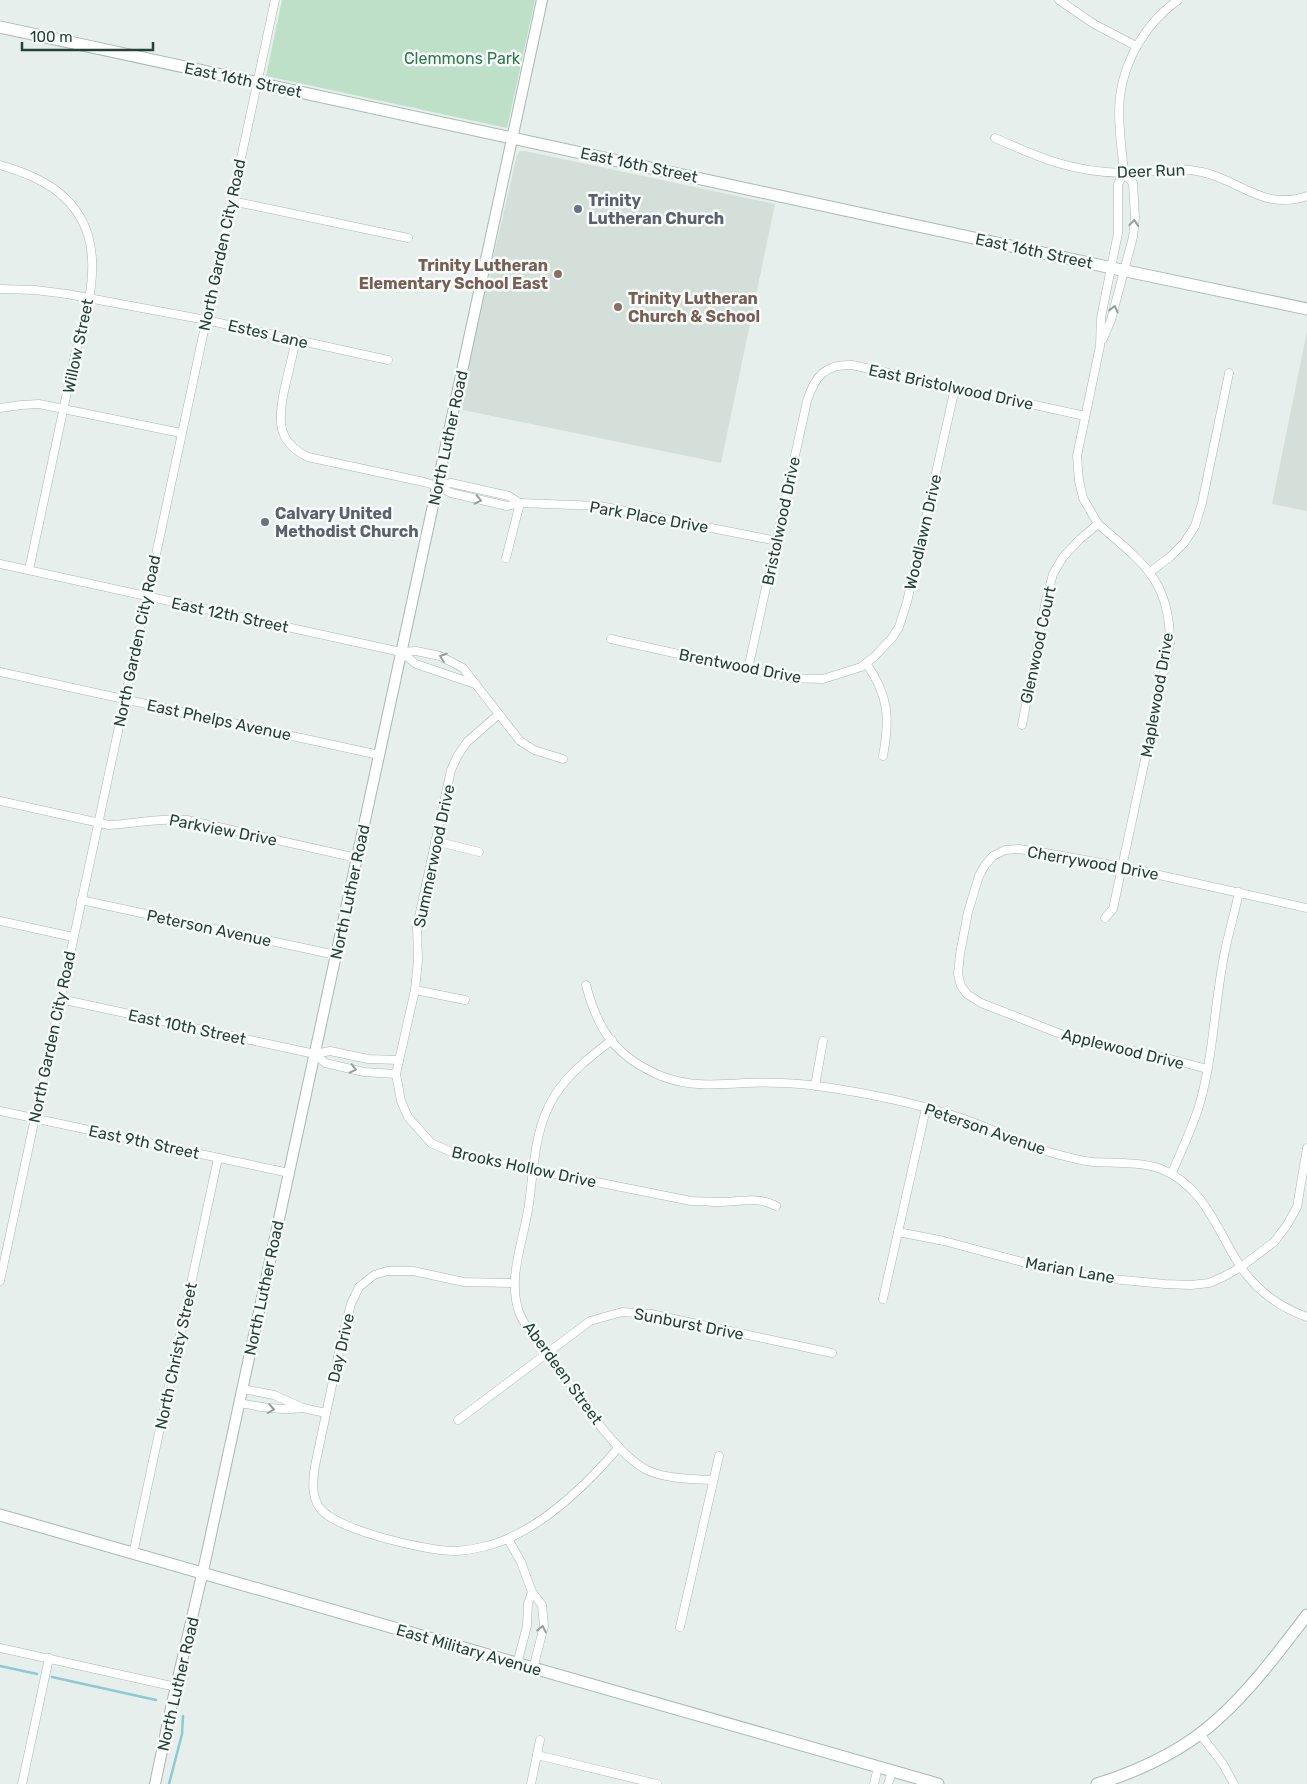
<svg xmlns="http://www.w3.org/2000/svg" width="1307" height="1784" viewBox="0 0 1307 1784" font-family="Rubik,sans-serif">
<style>
.built{fill:#d4dfda}
.green{fill:#bfe0c8}
.lines{fill:none;stroke-linecap:round;stroke-linejoin:round}
.stream{stroke:#8ec9d4;stroke-width:2.5}
.minor-casing{stroke:#a8b8b2;stroke-width:9}
.tertiary-casing{stroke:#a8b8b2;stroke-width:12}
.secondary-casing{stroke:#a4bbb3;stroke-width:13}
.minor{stroke:#fff;stroke-width:8}
.tertiary{stroke:#fff;stroke-width:10}
.secondary{stroke:#fff;stroke-width:11}
.oneway{stroke:#92a09c}
.worship-dot{fill:#6b7280;stroke:#f7fbf9;stroke-width:2}
.education-dot{fill:#8d6e63;stroke:#f7fbf9;stroke-width:2}
.labels{text-anchor:middle;dominant-baseline:central;stroke-width:5;stroke-linejoin:round;paint-order:stroke}
.park-label{font-size:16px;fill:#2d7a4b;stroke:#f7fbf9}
.street-label{font-size:16px;fill:#24423a;stroke:#f7fbf9}
.worship-label{font-size:16px;font-weight:bold;fill:#5b616d;stroke:#f7fbf9;text-anchor:start}
.education-label{font-size:16px;font-weight:bold;fill:#785e54;stroke:#f7fbf9;text-anchor:end}
</style>
<rect width="100%" height="100%" fill="#e6efeb"/>
<g class="built">
<path d="M520,151H525L775,204L721,463L458,409L517,155Z"/>
<path d="M1307,331V511L1272,504Z"/>
</g>
<path class="green" d="M282,0H535L507,128L266,76Z"/>
<g class="lines">
<g class="stream">
<path d="M0,1666L37,1674"/>
<path d="M52,1677L156,1700"/>
<path d="M169,1784L182,1734L183,1716"/>
</g>
<g class="minor-casing">
<g id="minor">
<path d="M1059,0L1094,24L1136,46"/>
<path d="M995,138C1040,158 1072,172 1123,173C1151,174 1172,165 1202,172C1242,181 1263,211 1307,196"/>
<path d="M0,165C39,176 75,194 88,235C101,279 81,327 72,369C58,436 43,503 29,570"/>
<path d="M232,201L408,238"/>
<path d="M0,289L35,290L67,294L206,320L388,360"/>
<path d="M1103,339L1111,320L1133,237L1135,217L1133,183L1124,173"/>
<path d="M296,340C292,357 288,374 284,391C278,421 277,442 308,457L424,482L437,486L451,493L507,506L520,503L600,506L777,541"/>
<path d="M0,408L21,405L39,404L181,433"/>
<path d="M437,486L451,483L509,496L520,503"/>
<path d="M506,558L520,503"/>
<path d="M0,564L401,652L416,651L440,656L463,668L520,741L534,750L563,759"/>
<path d="M1150,572L1170,557L1184,543L1195,526L1202,503L1229,373"/>
<path d="M611,639L786,678L823,679L861,667L874,657L892,638L899,627L907,602L955,388"/>
<path d="M401,652L416,664L475,684"/>
<path d="M866,663C889,696 890,718 883,756"/>
<path d="M748,669L807,401C815,376 825,364 852,365L1085,416"/>
<path d="M0,672L379,755"/>
<path d="M499,714L467,742L458,755L451,770L417,926L418,960L415,990L396,1074L401,1101L408,1117L431,1143L456,1154L691,1201C701,1201 710,1202 719,1202C738,1202 759,1196 776,1206"/>
<path d="M1022,725L1046,600L1053,574L1063,557L1080,539L1098,524"/>
<path d="M0,801L109,825C136,824 159,817 187,820L357,858"/>
<path d="M435,841L479,852"/>
<path d="M81,900L336,955"/>
<path d="M1105,918L1113,909L1170,643C1170,580 1142,562 1098,524L1083,498L1079,481L1077,456L1100,346L1101,318L1118,233V184L1124,173C1122,149 1117,121 1120,96C1125,58 1147,22 1178,0"/>
<path d="M0,921L73,937"/>
<path d="M586,985C598,1031 616,1057 661,1076C689,1087 716,1085 745,1083C766,1082 798,1083 818,1086C867,1093 917,1103 964,1119C996,1130 1026,1147 1060,1155C1071,1158 1082,1161 1093,1162C1113,1163 1143,1162 1161,1169C1204,1186 1217,1230 1240,1266C1257,1291 1279,1307 1307,1317"/>
<path d="M415,990L465,1000"/>
<path d="M60,999L315,1054L330,1051L368,1059L399,1060"/>
<path d="M612,1040C590,1057 570,1072 555,1095C534,1128 534,1167 529,1204C524,1240 507,1277 519,1312C525,1329 540,1341 550,1355C574,1388 612,1452 647,1470C665,1479 693,1479 713,1480"/>
<path d="M315,1054L325,1063L364,1072L396,1074"/>
<path d="M1207,1069L1155,1055L1091,1043L1058,1033L981,1003L967,994L961,986L958,974L960,954L968,912L979,876L985,865L993,856L1005,850L1019,849L1046,853L1123,867L1307,908"/>
<path d="M815,1086L823,1041"/>
<path d="M0,1111L289,1173"/>
<path d="M1172,1173C1181,1151 1192,1129 1199,1106C1214,1056 1214,1003 1225,951C1229,931 1235,912 1239,892"/>
<path d="M898,1232L944,1241L1052,1270L1112,1279L1165,1284L1191,1285L1209,1283L1223,1277L1241,1267L1274,1242L1287,1225L1297,1207L1307,1148"/>
<path d="M0,1281L275,0"/>
<path d="M514,1283L464,1282L413,1271H387L374,1275L359,1287L351,1304L342,1338L315,1466C313,1480 311,1494 319,1507C334,1530 430,1552 457,1551C473,1550 494,1545 509,1538C552,1519 589,1482 619,1447"/>
<path d="M883,1299L926,1108"/>
<path d="M243,1389L274,1395L303,1408L326,1413"/>
<path d="M240,1403C261,1407 280,1411 302,1408"/>
<path d="M458,1420L590,1321L622,1312L651,1314L832,1353"/>
<path d="M508,1539L521,1562L532,1592L542,1605L544,1626L533,1669"/>
<path d="M133,1554L218,1158"/>
<path d="M680,1627L719,1456"/>
<path d="M0,1648L176,1687"/>
<path d="M517,1664L527,1626L528,1604L532,1592"/>
<path d="M1200,1734L1223,1764L1234,1784"/>
<path d="M537,1755L657,1784"/>
<path d="M22,1784L49,1658"/>
<path d="M531,1784L540,1740"/>
<path d="M874,1784L878,1767"/>
<path d="M888,1784L892,1772"/>
</g>
</g>
<g class="tertiary-casing">
<path id="tertiary" d="M155,1784L171,1708L205,1562L542,0"/>
</g>
<g class="secondary-casing">
<g id="secondary">
<path d="M0,27L1112,268L1307,309"/>
<path d="M0,1515L938,1784"/>
<path d="M1097,1784C1142,1770 1186,1749 1220,1717C1253,1687 1280,1650 1307,1615"/>
</g>
</g>
<use href="#minor" class="minor"/>
<use href="#tertiary" class="tertiary"/>
<use href="#secondary" class="secondary"/>
</g>
<defs><path id="oneway-chevron" d="M-2-3.5L2.5 0L-2 3.5" fill="none" stroke-width="1.6" stroke-linecap="round" stroke-linejoin="round" transform="scale(1.25)"/></defs>
<g class="oneway">
<use href="#oneway-chevron" transform="translate(1134 223) rotate(-85)"/>
<use href="#oneway-chevron" transform="translate(1114 309) rotate(-76)"/>
<use href="#oneway-chevron" transform="translate(478 500) rotate(13)"/>
<use href="#oneway-chevron" transform="translate(443 657) rotate(-160)"/>
<use href="#oneway-chevron" transform="translate(353 1069) rotate(13)"/>
<use href="#oneway-chevron" transform="translate(271 1409) rotate(9)"/>
<use href="#oneway-chevron" transform="translate(542 1629) rotate(-79)"/>
</g>
<g class="worship-dot">
<circle cx="578" cy="209" r="5"/>
<circle cx="265" cy="522" r="5"/>
</g>
<g class="education-dot">
<circle cx="558" cy="274" r="5"/>
<circle cx="618" cy="307" r="5"/>
</g>
<g class="labels">
<g class="park-label">
<text x="462" y="58">Clemmons Park</text>
</g>
<g class="street-label">
<text transform="translate(243 80) rotate(12)">East 16th Street</text>
<text transform="translate(639 165) rotate(12)">East 16th Street</text>
<text transform="translate(1151 171) rotate(-2)">Deer Run</text>
<text transform="translate(222 245) rotate(-78)">North Garden City Road</text>
<text transform="translate(1034 251) rotate(12)">East 16th Street</text>
<text transform="translate(268 334) rotate(13)">Estes Lane</text>
<text transform="translate(78 346) rotate(-78)">Willow Street</text>
<text transform="translate(951 387) rotate(12)">East Bristolwood Drive</text>
<text transform="translate(448 438) rotate(-78)">North Luther Road</text>
<text transform="translate(649 517) rotate(10)">Park Place Drive</text>
<text transform="translate(781 521) rotate(-78)">Bristolwood Drive</text>
<text transform="translate(923 532) rotate(-77)">Woodlawn Drive</text>
<text transform="translate(230 615) rotate(12)">East 12th Street</text>
<text transform="translate(137 641) rotate(-78)">North Garden City Road</text>
<text transform="translate(1038 645) rotate(-78)">Glenwood Court</text>
<text transform="translate(740 666) rotate(11)">Brentwood Drive</text>
<text transform="translate(1157 695) rotate(-80)">Maplewood Drive</text>
<text transform="translate(219 720) rotate(12)">East Phelps Avenue</text>
<text transform="translate(223 830) rotate(11)">Parkview Drive</text>
<text transform="translate(434 856) rotate(-78)">Summerwood Drive</text>
<text transform="translate(1093 863) rotate(10)">Cherrywood Drive</text>
<text transform="translate(350 892) rotate(-78)">North Luther Road</text>
<text transform="translate(209 928) rotate(12)">Peterson Avenue</text>
<text transform="translate(187 1027) rotate(12)">East 10th Street</text>
<text transform="translate(52 1037) rotate(-78)">North Garden City Road</text>
<text transform="translate(1123 1049) rotate(14)">Applewood Drive</text>
<text transform="translate(985 1129) rotate(19)">Peterson Avenue</text>
<text transform="translate(144 1142) rotate(12)">East 9th Street</text>
<text transform="translate(524 1167) rotate(12)">Brooks Hollow Drive</text>
<text transform="translate(1070 1270) rotate(10)">Marian Lane</text>
<text transform="translate(264 1288) rotate(-78)">North Luther Road</text>
<text transform="translate(689 1324) rotate(11)">Sunburst Drive</text>
<text transform="translate(341 1348) rotate(-77)">Day Drive</text>
<text transform="translate(176 1356) rotate(-78)">North Christy Street</text>
<text transform="translate(563 1373) rotate(54)">Aberdeen Street</text>
<text transform="translate(469 1650) rotate(16)">East Military Avenue</text>
<text transform="translate(178 1684) rotate(-77)">North Luther Road</text>
</g>
<g class="worship-label">
<text x="588" y="200">Trinity<tspan x="588" dy="18">Lutheran Church</tspan></text>
<text x="275" y="513">Calvary United<tspan x="275" dy="18">Methodist Church</tspan></text>
</g>
<g class="education-label">
<text x="548" y="265">Trinity Lutheran<tspan x="548" dy="18">Elementary School East</tspan></text>
<text x="628" y="298" text-anchor="start">Trinity Lutheran<tspan x="628" dy="18">Church &amp; School</tspan></text>
</g>
</g>
<path d="M22 42v8h131v-8" fill="none" stroke="#24423a" stroke-width="2.5"/>
<text x="30" y="42" font-size="15" fill="#24423a" stroke="#f7fbf9" stroke-width="4" paint-order="stroke">100 m</text>
</svg>
